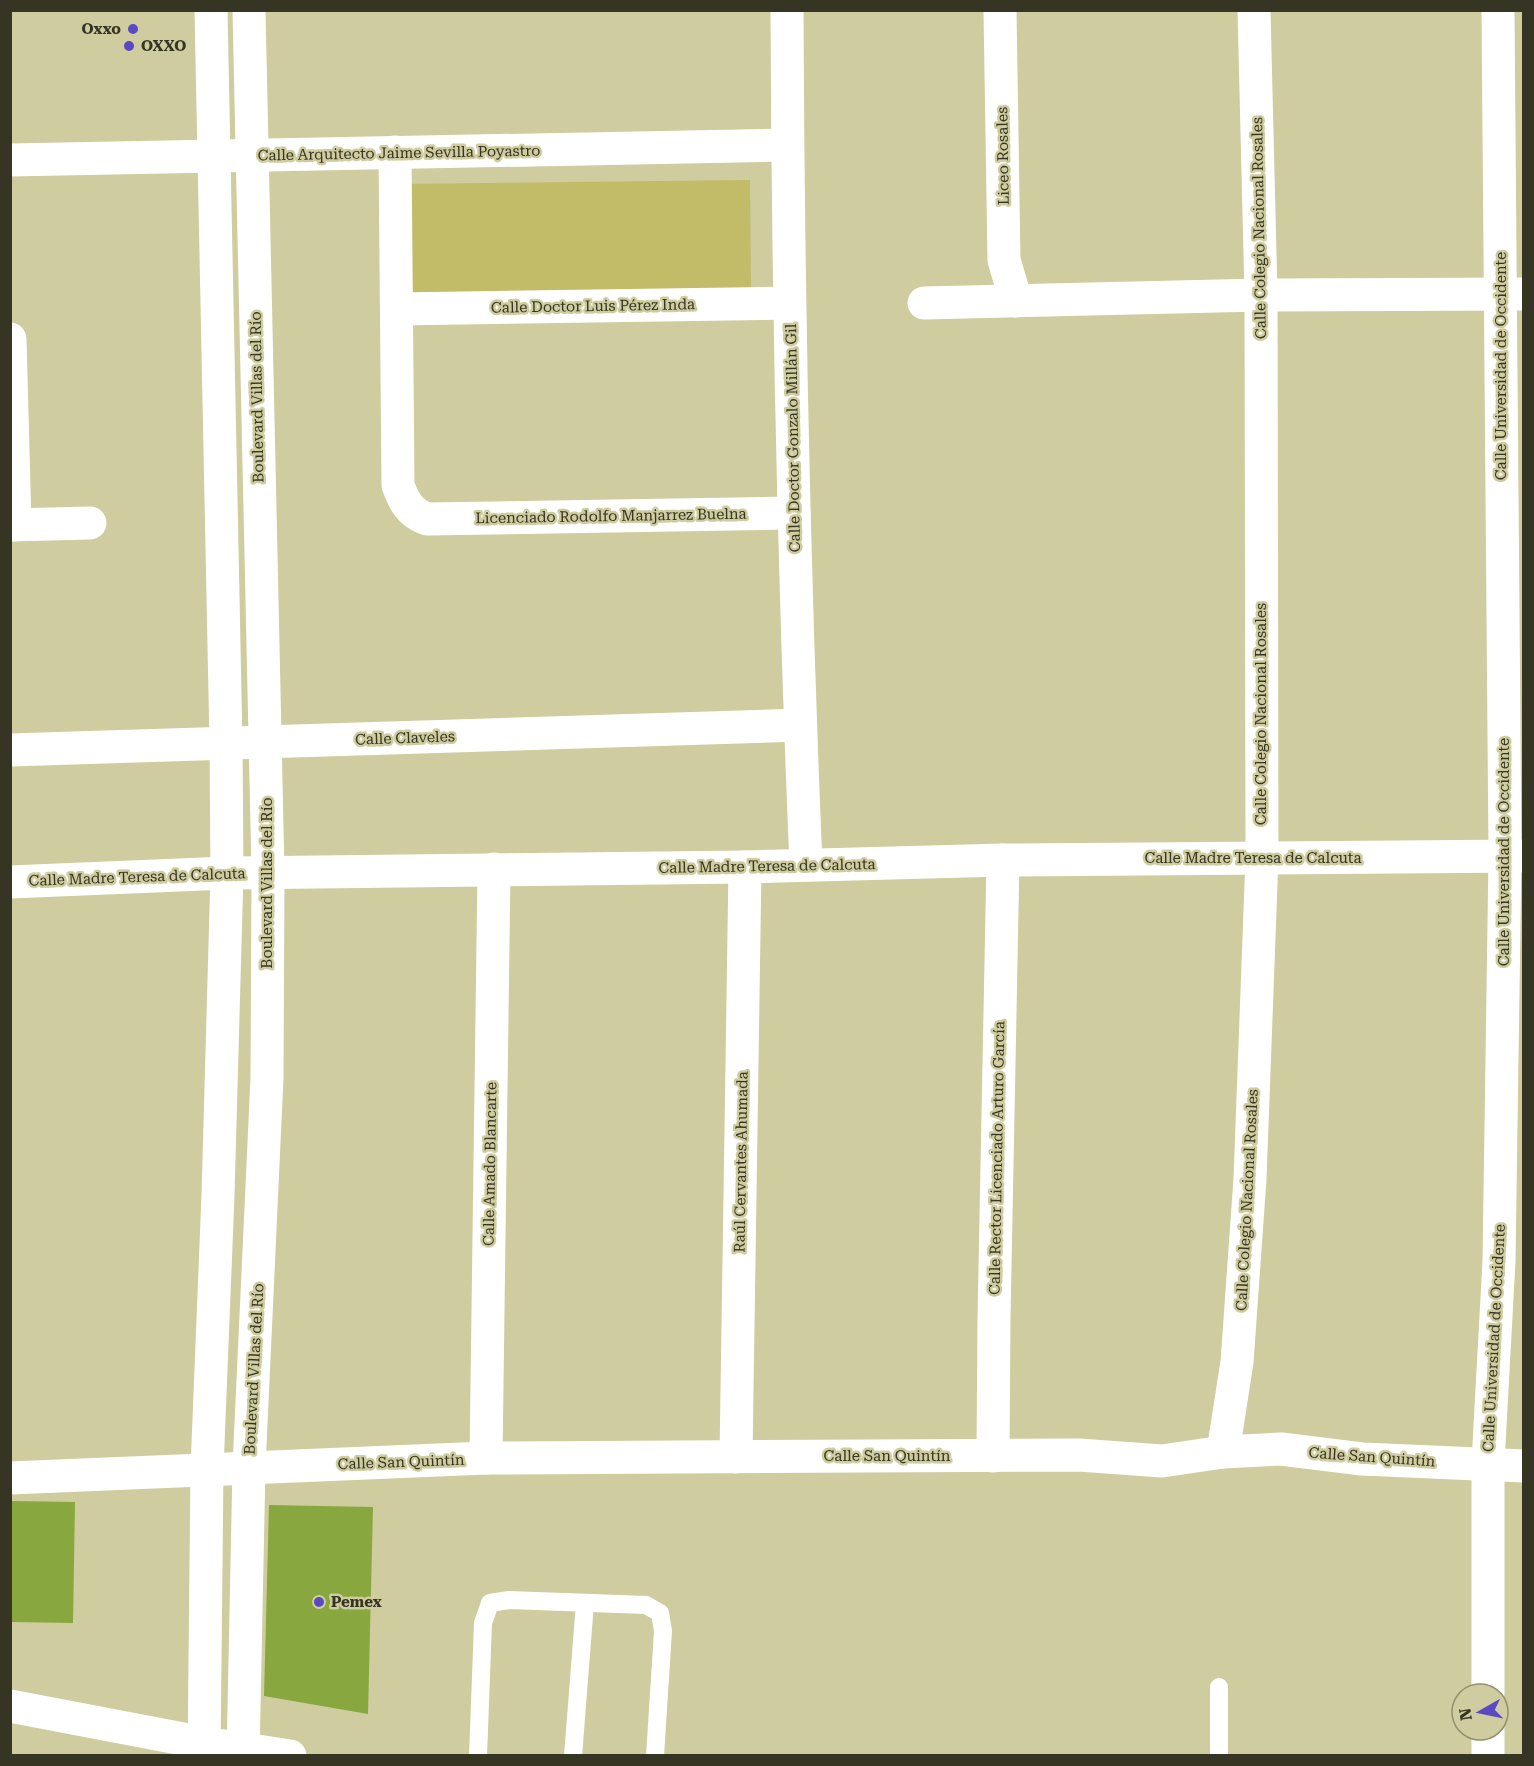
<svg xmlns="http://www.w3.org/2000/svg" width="1534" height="1766" viewBox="0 0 1534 1766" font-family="'Roboto Serif',serif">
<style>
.green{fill:#c2bb68}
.building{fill:#88a73e}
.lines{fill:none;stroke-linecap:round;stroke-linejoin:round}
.service{stroke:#fff;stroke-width:18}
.minor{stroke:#fff;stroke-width:33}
.tertiary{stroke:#fff;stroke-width:33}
.poi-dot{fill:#5a49c2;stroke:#cfcc9f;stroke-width:2}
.labels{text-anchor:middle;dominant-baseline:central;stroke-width:5;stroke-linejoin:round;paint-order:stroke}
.poi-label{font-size:15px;font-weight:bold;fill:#363422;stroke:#cfcc9f;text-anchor:start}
.street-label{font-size:15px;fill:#363422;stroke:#cfcc9f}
</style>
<rect width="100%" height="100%" fill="#cfcc9f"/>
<path class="green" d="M750,180L751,292L401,297L399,184Z"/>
<g class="building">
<path d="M10,1501L75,1502L73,1623L10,1622Z"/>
<path d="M269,1505L373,1507L368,1714L264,1696Z"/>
</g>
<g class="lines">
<g class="service">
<path d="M1219,1687V1756"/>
<path d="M478,1756L483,1623L490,1603L509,1600L646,1605L660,1613L663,1631L655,1756"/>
<path d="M573,1756L585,1603"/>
</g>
<g class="minor">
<path d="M787,10C788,296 794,581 806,865"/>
<path d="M1000,10L1004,260L1016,301"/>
<path d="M395,152L398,485C404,502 410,513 427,519L794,513"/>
<path d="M10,160L787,145"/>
<path d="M924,303L1261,295L1524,294"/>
<path d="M397,309L789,303"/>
<path d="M10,339L15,525"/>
<path d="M10,525L90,523"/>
<path d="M10,750L800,725"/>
<path d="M10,882L227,873L745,867L1003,860L1524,856"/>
<path d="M1223,1452L1237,1362L1250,1179L1262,857L1261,295L1254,10"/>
<path d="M993,1456L994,1318L1003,860"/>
<path d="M736,1457L745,867"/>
<path d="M486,1458L494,869"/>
<path d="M10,1478L486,1458L1079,1455L1162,1461L1223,1452L1281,1449L1362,1459L1524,1466"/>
<path d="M1488,1694V1463L1499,1261L1505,856L1498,10"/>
<path d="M1488,1756V1730"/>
</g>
<g class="tertiary">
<path d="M10,1706L204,1743L290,1756"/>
<path d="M204,1756L207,1469L218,1195L227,873L226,743L211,10"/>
<path d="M243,1756L249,1467L267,1078L268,872L249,10"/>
</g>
</g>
<g class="poi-dot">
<circle cx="133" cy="29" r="6"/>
<circle cx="129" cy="46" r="6"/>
<circle cx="319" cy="1602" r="6"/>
</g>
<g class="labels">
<g class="poi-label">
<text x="121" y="29" text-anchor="end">Oxxo</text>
<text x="141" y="46">OXXO</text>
<text x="331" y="1602">Pemex</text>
</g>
<g class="street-label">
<text transform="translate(399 153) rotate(-1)">Calle Arquitecto Jaime Sevilla Poyastro</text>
<text transform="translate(1003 156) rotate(-91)">Liceo Rosales</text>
<text transform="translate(1259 228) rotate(-91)">Calle Colegio Nacional Rosales</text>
<text transform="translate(593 306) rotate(-1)">Calle Doctor Luis Pérez Inda</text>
<text transform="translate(1501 366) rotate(-90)">Calle Universidad de Occidente</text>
<text transform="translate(257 397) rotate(-91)">Boulevard Villas del Río</text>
<text transform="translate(793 438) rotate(-91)">Calle Doctor Gonzalo Millán Gil</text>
<text transform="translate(611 516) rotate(-1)">Licenciado Rodolfo Manjarrez Buelna</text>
<text transform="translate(1261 714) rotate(-90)">Calle Colegio Nacional Rosales</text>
<text transform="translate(405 738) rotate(-2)">Calle Claveles</text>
<text transform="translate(1504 852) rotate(-90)">Calle Universidad de Occidente</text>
<text x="1253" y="858">Calle Madre Teresa de Calcuta</text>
<text transform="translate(767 866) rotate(-1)">Calle Madre Teresa de Calcuta</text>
<text transform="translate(137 877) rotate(-2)">Calle Madre Teresa de Calcuta</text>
<text transform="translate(267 883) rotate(-90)">Boulevard Villas del Río</text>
<text transform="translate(997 1158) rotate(-89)">Calle Rector Licenciado Arturo García</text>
<text transform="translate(741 1162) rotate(-89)">Raúl Cervantes Ahumada</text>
<text transform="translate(490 1164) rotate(-89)">Calle Amado Blancarte</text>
<text transform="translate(1247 1200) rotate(-87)">Calle Colegio Nacional Rosales</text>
<text transform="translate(1494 1338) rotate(-87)">Calle Universidad de Occidente</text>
<text transform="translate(254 1369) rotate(-87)">Boulevard Villas del Río</text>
<text x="887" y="1456">Calle San Quintín</text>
<text transform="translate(1372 1457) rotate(4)">Calle San Quintín</text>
<text transform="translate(401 1462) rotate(-2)">Calle San Quintín</text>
</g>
</g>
<rect width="1534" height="1766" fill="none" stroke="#363422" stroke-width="24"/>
<g transform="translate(1480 1712) rotate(261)"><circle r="28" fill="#cfcc9f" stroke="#928f6d" stroke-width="1.5"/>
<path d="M0-4.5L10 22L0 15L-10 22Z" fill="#5a49c2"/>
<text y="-9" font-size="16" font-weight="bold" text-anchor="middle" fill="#363422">N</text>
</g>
</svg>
